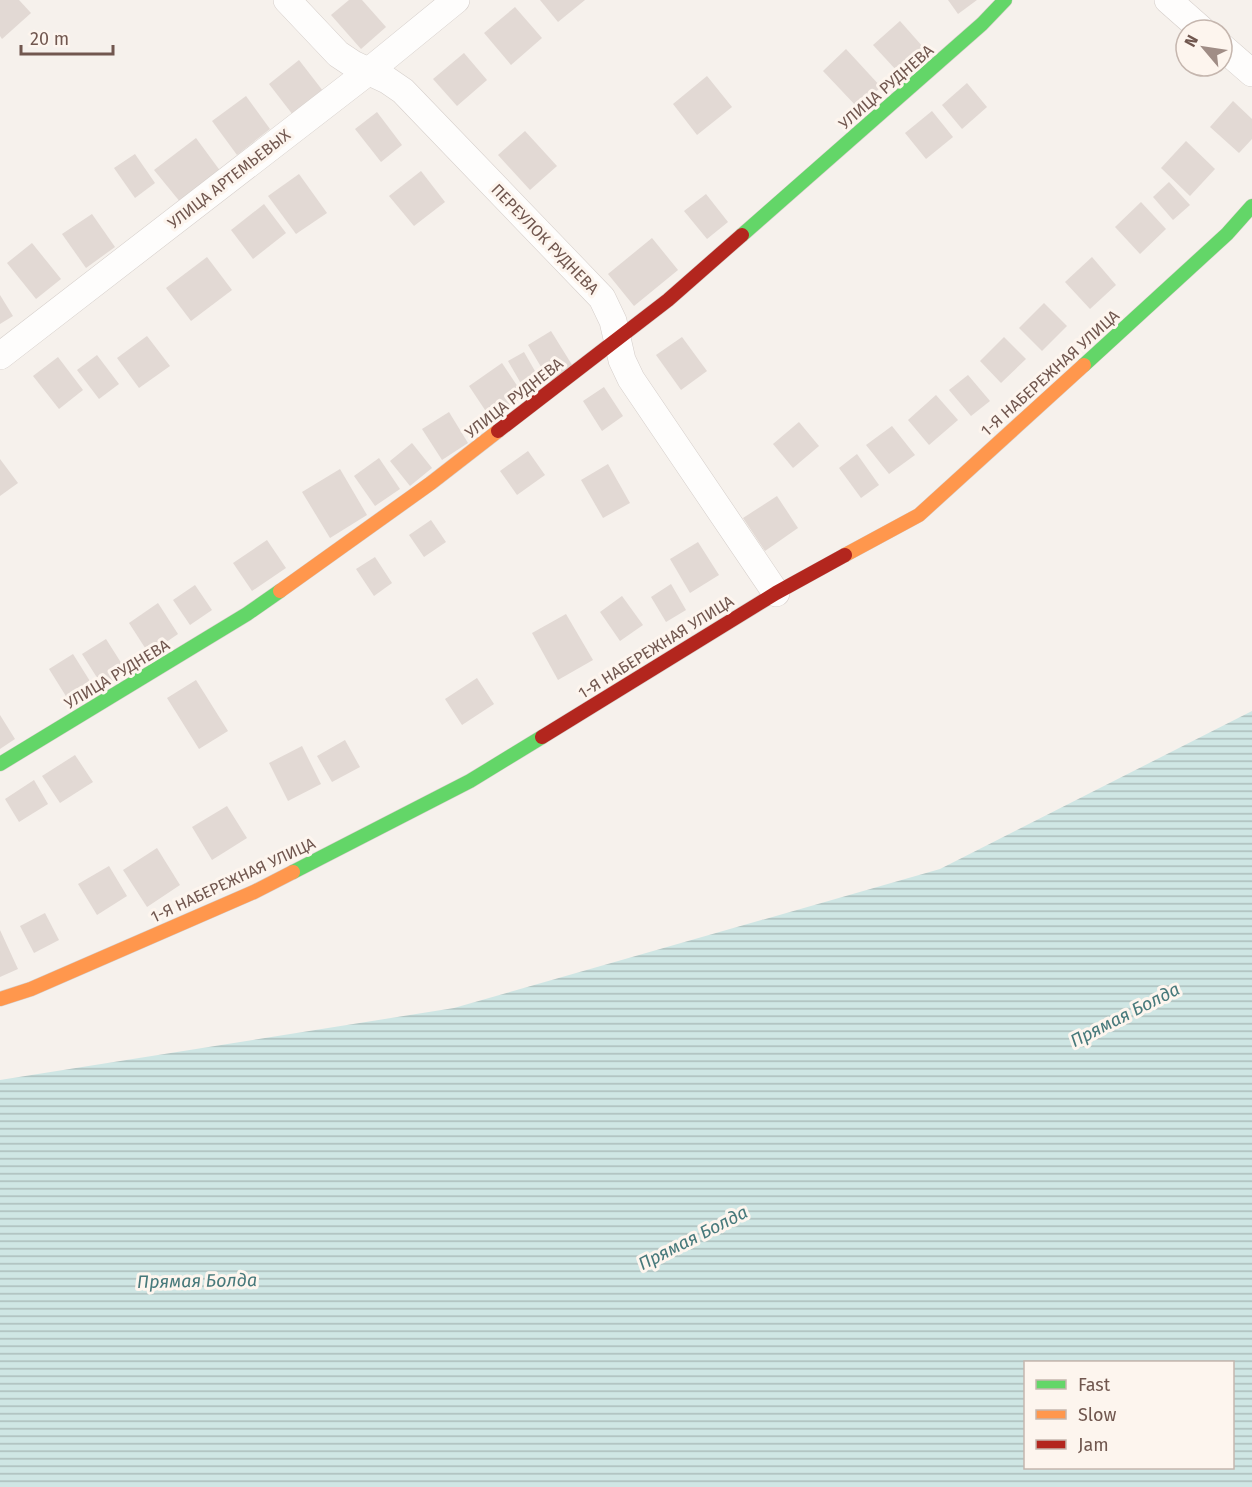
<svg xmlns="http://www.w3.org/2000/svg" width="1252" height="1487" viewBox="0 0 1252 1487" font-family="'Fira Sans',sans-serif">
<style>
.water{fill:url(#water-rules);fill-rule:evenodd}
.building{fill:#e2d9d4}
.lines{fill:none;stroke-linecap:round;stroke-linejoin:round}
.street-casing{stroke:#d5ceca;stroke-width:28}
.fast-casing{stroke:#d5ccc8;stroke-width:15}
.slow-casing{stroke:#d5ccc8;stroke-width:15}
.jam-casing{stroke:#d5ccc8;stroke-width:15}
.street{stroke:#fefdfc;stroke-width:27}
.fast{stroke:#63d668;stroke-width:14}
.slow{stroke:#ff974d;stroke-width:14}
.jam{stroke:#b3261e;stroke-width:14}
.labels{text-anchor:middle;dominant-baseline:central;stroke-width:6;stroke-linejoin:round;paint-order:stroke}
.street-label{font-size:16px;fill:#71574f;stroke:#fdf5ee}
.water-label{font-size:18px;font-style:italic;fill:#47797b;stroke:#fdf5ee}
</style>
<defs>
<pattern id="water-rules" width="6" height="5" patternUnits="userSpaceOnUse" patternTransform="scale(1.5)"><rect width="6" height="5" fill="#cfe6e4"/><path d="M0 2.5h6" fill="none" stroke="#acbdbb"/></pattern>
</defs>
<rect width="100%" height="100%" fill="#f6f1ec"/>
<path class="water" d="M1252,711V1487H0V1080L454,1008L940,869ZM1026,1362H1232V1468H1026Z"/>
<g class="building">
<path d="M0,0H19L31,13L2,39L0,36Z"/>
<path d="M349,0H362L386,27L361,49L331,15Z"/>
<path d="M540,0H585L558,22Z"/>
<path d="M948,0H977L958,14Z"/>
<path d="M515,7L542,38L511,65L484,33Z"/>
<path d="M900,21L923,47L897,71L873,45Z"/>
<path d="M846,49L881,87L858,108L823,71Z"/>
<path d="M464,53L487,80L457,106L433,79Z"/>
<path d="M299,60L323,91L293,115L269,84Z"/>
<path d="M707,76L732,107L697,135L673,104Z"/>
<path d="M967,83L987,107L962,129L942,105Z"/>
<path d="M246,96L270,129L237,155L212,121Z"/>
<path d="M1233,101L1252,119V139L1239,153L1210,127Z"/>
<path d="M932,111L953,137L926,159L905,133Z"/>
<path d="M377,112L402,145L381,162L355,129Z"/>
<path d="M525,131L557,166L530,190L498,155Z"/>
<path d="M196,138L221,172L181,203L154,170Z"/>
<path d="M1186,141L1215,169L1190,196L1161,168Z"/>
<path d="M135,154L155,183L135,198L114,168Z"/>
<path d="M421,171L445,202L414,226L389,196Z"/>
<path d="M299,174L327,213L296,234L268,196Z"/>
<path d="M1169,182L1190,205L1173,220L1153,197Z"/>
<path d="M706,194L728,222L707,239L684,211Z"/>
<path d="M1141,202L1166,229L1140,254L1115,227Z"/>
<path d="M264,204L286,233L253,259L231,230Z"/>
<path d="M92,214L115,247L86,268L62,234Z"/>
<path d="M652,238L678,270L634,306L608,274Z"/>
<path d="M32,243L61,279L36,299L7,263Z"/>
<path d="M207,257L232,290L191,321L166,288Z"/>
<path d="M1092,257L1116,285L1090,309L1065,282Z"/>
<path d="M0,295L13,316L0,324Z"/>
<path d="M1044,303L1067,326L1042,351L1019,328Z"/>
<path d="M551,331L574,368L550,382L528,345Z"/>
<path d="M147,336L170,366L139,388L117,358Z"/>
<path d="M682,337L707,371L681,390L656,355Z"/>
<path d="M1004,337L1026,359L1001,383L980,361Z"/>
<path d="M524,352L543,385L527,394L508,361Z"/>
<path d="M97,355L119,384L99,399L77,370Z"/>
<path d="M58,357L83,390L59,409L33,376Z"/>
<path d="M502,363L524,396L491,419L469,386Z"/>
<path d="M968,375L990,401L971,416L949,390Z"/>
<path d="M604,387L623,416L602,431L583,401Z"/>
<path d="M936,395L958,420L929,445L908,420Z"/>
<path d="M449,412L468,443L442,460L422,429Z"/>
<path d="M799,422L819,446L793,468L773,444Z"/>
<path d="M892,426L915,455L889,474L866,445Z"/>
<path d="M412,443L432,468L410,486L390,461Z"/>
<path d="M528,451L545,475L517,495L500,471Z"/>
<path d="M857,454L879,485L861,498L839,468Z"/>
<path d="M379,458L400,489L375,506L354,476Z"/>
<path d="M0,459L18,483L0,496Z"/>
<path d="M608,464L630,503L603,518L581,480Z"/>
<path d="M340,469L367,515L330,538L302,492Z"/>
<path d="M777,496L798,528L765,551L743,518Z"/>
<path d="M431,520L446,542L424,557L409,535Z"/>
<path d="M267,540L286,568L252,591L233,563Z"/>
<path d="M698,542L719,575L690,593L670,559Z"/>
<path d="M375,557L392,583L374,596L356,569Z"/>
<path d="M671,584L686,610L666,622L651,597Z"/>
<path d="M195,585L212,610L190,625L173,600Z"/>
<path d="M622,596L643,625L620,641L600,612Z"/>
<path d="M158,603L178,634L149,654L129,623Z"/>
<path d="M566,614L593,660L558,680L532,633Z"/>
<path d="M106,639L127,672L103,687L82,654Z"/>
<path d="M73,654L93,686L69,701L49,669Z"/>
<path d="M477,678L494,704L462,725L445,699Z"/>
<path d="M196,680L228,731L199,749L167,698Z"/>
<path d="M0,715L15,739L0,749Z"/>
<path d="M345,740L360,767L332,782L317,756Z"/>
<path d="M302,746L321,784L288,801L269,763Z"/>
<path d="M75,755L93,782L60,803L42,776Z"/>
<path d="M34,780L48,804L19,822L5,799Z"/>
<path d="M227,806L247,838L212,860L192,827Z"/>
<path d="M157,848L180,885L147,907L123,870Z"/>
<path d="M109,866L127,896L97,915L78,884Z"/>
<path d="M45,913L59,940L34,953L20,926Z"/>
<path d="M0,930L18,969L0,977Z"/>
</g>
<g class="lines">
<g class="street-casing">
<g id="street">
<path d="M287,0L338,54L353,64L387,80L403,91L602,298L613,321L622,360L631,379L776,593"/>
<path d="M1168,0L1202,30"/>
<path d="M1222,47L1252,73"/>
<path d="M0,356L369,71L456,0"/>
</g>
</g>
<g class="fast-casing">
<g id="fast">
<path d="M742,235L982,24L1005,0"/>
<path d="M1084,365L1227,234L1252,206"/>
<path d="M0,764L247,614L280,591"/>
<path d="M293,872L470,781L542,737"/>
</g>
</g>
<g class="slow-casing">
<g id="slow">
<path d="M845,555L919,515L1084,365"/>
<path d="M280,591L431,483L498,431"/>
<path d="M0,999L31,989L254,892L293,872"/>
</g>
</g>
<g class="jam-casing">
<g id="jam">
<path d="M498,431L668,300L742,235"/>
<path d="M542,737L776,593L845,555"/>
</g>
</g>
<use href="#street" class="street"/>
<use href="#fast" class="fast"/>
<use href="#slow" class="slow"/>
<use href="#jam" class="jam"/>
</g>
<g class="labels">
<g class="street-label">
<text transform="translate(886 87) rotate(-41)">УЛИЦА РУДНЕВА</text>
<text transform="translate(229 179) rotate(-38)">УЛИЦА АРТЕМЬЕВЫХ</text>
<text transform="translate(545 239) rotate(46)">ПЕРЕУЛОК РУДНЕВА</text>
<text transform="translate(1050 373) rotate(-42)">1-Я НАБЕРЕЖНАЯ УЛИЦА</text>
<text transform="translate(514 398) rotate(-38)">УЛИЦА РУДНЕВА</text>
<text transform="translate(656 647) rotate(-32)">1-Я НАБЕРЕЖНАЯ УЛИЦА</text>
<text transform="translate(117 674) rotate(-31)">УЛИЦА РУДНЕВА</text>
<text transform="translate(233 880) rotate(-25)">1-Я НАБЕРЕЖНАЯ УЛИЦА</text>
</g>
<g class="water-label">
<text transform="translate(1125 1015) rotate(-27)">Прямая Болда</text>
<text transform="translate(693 1238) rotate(-27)">Прямая Болда</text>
<text transform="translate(197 1281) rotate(-1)">Прямая Болда</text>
</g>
</g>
<rect x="1024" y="1361" width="210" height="108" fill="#fdf5ee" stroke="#c5b6ae" stroke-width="1.5"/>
<rect x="1036" y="1380" width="30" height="9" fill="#63d668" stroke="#c5b6ae" stroke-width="1.5"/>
<text x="1078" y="1391" font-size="18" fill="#71574f">Fast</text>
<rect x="1036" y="1410" width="30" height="9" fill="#ff974d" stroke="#c5b6ae" stroke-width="1.5"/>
<text x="1078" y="1421" font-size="18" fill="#71574f">Slow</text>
<rect x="1036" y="1440" width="30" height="9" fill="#b3261e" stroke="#c5b6ae" stroke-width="1.5"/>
<text x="1078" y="1451" font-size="18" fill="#71574f">Jam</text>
<g transform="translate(1204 48) rotate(299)"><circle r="28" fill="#fdf5ee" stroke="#c5b6ae" stroke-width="1.5"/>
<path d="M0-4.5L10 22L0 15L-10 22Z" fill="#a08d86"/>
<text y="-9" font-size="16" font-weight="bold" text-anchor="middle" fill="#71574f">N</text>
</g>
<path d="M21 45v9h92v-9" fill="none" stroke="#71574f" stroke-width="3"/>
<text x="30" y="45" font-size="18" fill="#71574f" stroke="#fdf5ee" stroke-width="4.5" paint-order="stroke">20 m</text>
</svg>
